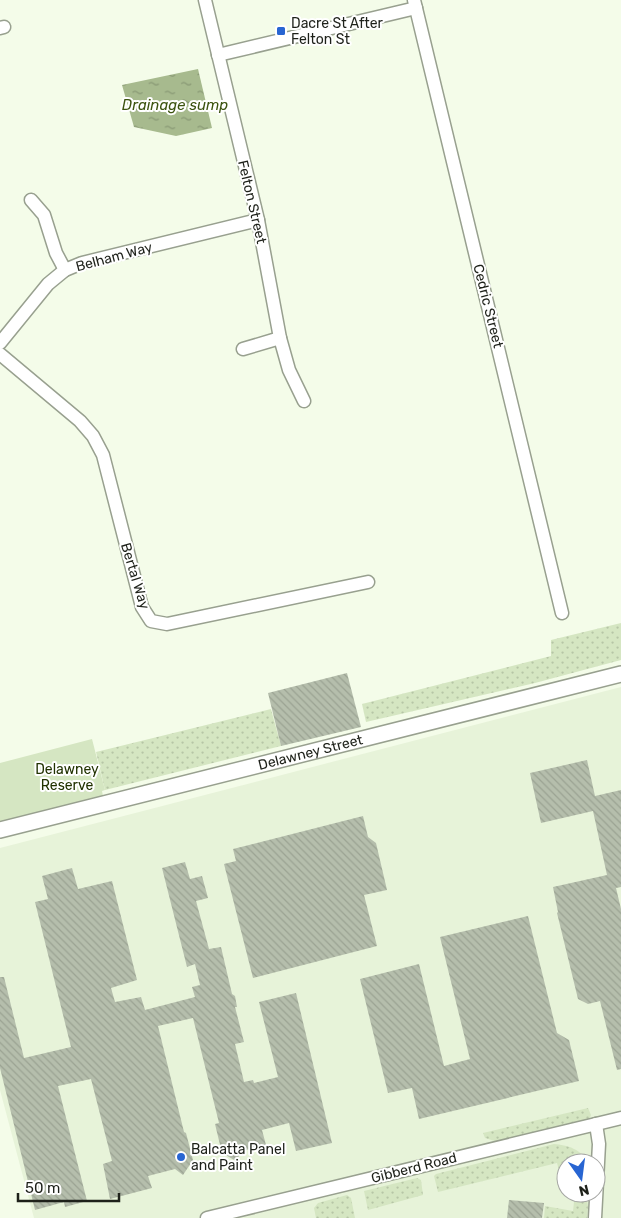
<svg xmlns="http://www.w3.org/2000/svg" width="621" height="1218" viewBox="0 0 621 1218" font-family="Rubik,sans-serif">
<style>
.built{fill:#e7f3d9;fill-rule:evenodd}
.grass{fill:url(#grass-dots)}
.park{fill:#d5e6c2}
.water{fill:url(#water-ripples)}
.building{fill:url(#building-back-hatch)}
.lines{fill:none;stroke-linecap:round;stroke-linejoin:round}
.minor-casing{stroke:#98a08f;stroke-width:15}
.tertiary-casing{stroke:#98a08f;stroke-width:18}
.minor{stroke:#fff;stroke-width:12}
.tertiary{stroke:#fff;stroke-width:15}
.poi-dot{fill:#2865d2;stroke:#fff;stroke-width:2}
.labels{text-anchor:middle;dominant-baseline:central;stroke-width:4;stroke-linejoin:round;paint-order:stroke}
.poi-label{font-size:14px;fill:#1e211a;stroke:#fff;text-anchor:start}
.street-label{font-size:14px;fill:#1e211a;stroke:#fff}
.park-label{font-size:14px;fill:#213200;stroke:#fff}
.water-label{font-size:15px;font-style:italic;fill:#3c5310;stroke:#fff}
</style>
<defs>
<pattern id="grass-dots" width="8" height="8" patternUnits="userSpaceOnUse" patternTransform="scale(1.25)"><rect width="8" height="8" fill="#d5e6c2"/><path d="M2 2h.1M6 6h.1" fill="none" stroke="#b6c5a6" stroke-width="1.8" stroke-linecap="round"/></pattern>
<pattern id="water-ripples" width="26" height="14" patternUnits="userSpaceOnUse" patternTransform="scale(1.25)"><rect width="26" height="14" fill="#a7ba8e"/><path d="M2 4q2-2 4 0t4 0M15 11q2-2 4 0t4 0" fill="none" stroke="#879773"/></pattern>
<pattern id="building-back-hatch" width="6" height="6" patternUnits="userSpaceOnUse" patternTransform="scale(1.25)"><rect width="6" height="6" fill="#b5beac"/><path d="M-1 5l2 2M0 0l6 6M5-1l2 2" fill="none" stroke="#9ba393"/></pattern>
</defs>
<rect width="100%" height="100%" fill="#f4fce9"/>
<path class="built" d="M621,687V1218H34L0,1090V848ZM566,1163H596V1193H566Z"/>
<g class="grass">
<path d="M621,623V660L535,683L366,722L362,704L551,656V640Z"/>
<path d="M271,709L281,746L105,790L96,752Z"/>
<path d="M588,1108L591,1115L589,1120L498,1142L485,1138L483,1133Z"/>
<path d="M554,1144C567,1145 582,1149 587,1163H566V1178H561L557,1163L438,1192L434,1176L436,1174Z"/>
<path d="M417,1178L421,1180L423,1195L368,1210L364,1191Z"/>
<path d="M575,1193L586,1194L588,1206L587,1218H544L545,1206L573,1211Z"/>
<path d="M347,1195L351,1198L355,1218H316L314,1208L318,1203Z"/>
</g>
<path class="park" d="M92,739L105,790L102,791L104,801L0,824V763Z"/>
<path class="water" d="M198,69L212,128L176,136L134,127L122,85Z"/>
<g class="building">
<path d="M347,673L361,727L281,746L268,693Z"/>
<path d="M587,760L595,796L621,790V887L616,888L621,909V1069L617,1070L600,1001L588,1004L578,999L557,913L558,912L553,887L607,875L593,811L541,823L530,773Z"/>
<path d="M363,816L368,837L376,843L387,890L364,895L377,946L253,978L224,864L236,861L233,849Z"/>
<path d="M185,862L190,879L202,876L208,898L196,901L209,949L221,947L232,994L235,996L237,1007H235L244,1042L235,1044L244,1082L253,1080L254,1083L278,1077L259,1002L296,993L332,1143L296,1151L289,1123L262,1130L266,1145L242,1151L236,1161L222,1153L215,1124L219,1123L193,1018L158,1026L184,1132L186,1133L193,1160L183,1175L175,1169L148,1176L152,1188L110,1199L103,1164L112,1161L91,1079L58,1086L87,1201L65,1207L64,1202L35,1210L0,1068V977H4L24,1058L71,1047L35,902L48,899L42,876L72,868L78,889L112,881L137,980L111,988L115,1002L141,997L145,1010L195,997L192,987L200,985L195,964L187,967L162,868Z"/>
<path d="M528,916L557,1033L569,1040L579,1081L419,1119L412,1088L388,1093L360,979L419,964L444,1066L470,1059L440,937Z"/>
<path d="M509,1200L544,1203L542,1218H507Z"/>
</g>
<g class="lines">
<g class="minor-casing">
<g id="minor">
<path d="M205,0L258,220L280,338L289,370L304,401"/>
<path d="M414,0L562,613"/>
<path d="M0,28L4,27"/>
<path d="M218,55L416,8"/>
<path d="M31,200L44,215L56,253L65,270"/>
<path d="M0,343L48,284L65,270L82,263L258,220"/>
<path d="M243,349L280,338"/>
<path d="M0,354L80,421L93,436L103,455L142,607L151,621L167,624L368,582"/>
<path d="M207,1218L621,1118"/>
<path d="M595,1218L599,1144L596,1124"/>
</g>
</g>
<g class="tertiary-casing">
<g id="tertiary">
<path id="s1" d="M0,830L621,674"/>
</g>
</g>
<use href="#minor" class="minor"/>
<use href="#tertiary" class="tertiary"/>
</g>
<g class="poi-dot">
<rect x="276" y="26" width="10" height="10" rx="2.5"/>
<circle cx="181" cy="1157" r="5"/>
</g>
<g class="labels">
<g class="poi-label">
<text x="291" y="23">Dacre St After<tspan x="291" dy="16">Felton St</tspan></text>
<text x="191" y="1149">Balcatta Panel<tspan x="191" dy="16">and Paint</tspan></text>
</g>
<g class="street-label">
<text transform="translate(252 202) rotate(77)">Felton Street</text>
<text transform="translate(114 257) rotate(-15)">Belham Way</text>
<text transform="translate(488 306) rotate(76)">Cedric Street</text>
<text transform="translate(135 576) rotate(73)">Bertal Way</text>
<text stroke="none"><textPath href="#s1" startOffset="320">Delawney Street</textPath></text>
<text transform="translate(414 1168) rotate(-14)">Gibberd Road</text>
</g>
<g class="park-label">
<text x="67" y="769">Delawney<tspan x="67" dy="16">Reserve</tspan></text>
</g>
<g class="water-label">
<text x="175" y="105">Drainage sump</text>
</g>
</g>
<g transform="translate(581 1178) rotate(166)"><circle r="24" fill="#ffffff" stroke="#a5a6a3"/>
<path d="M0-4L9 19L0 12L-9 19Z" fill="#2865d2"/>
<text y="-8" font-size="14" font-weight="bold" text-anchor="middle" fill="#1e211a">N</text>
</g>
<path d="M18 1193v8h101v-8" fill="none" stroke="#1e211a" stroke-width="2.5"/>
<text x="25" y="1193" font-size="15" fill="#1e211a" stroke="#ffffff" stroke-width="4" paint-order="stroke">50 m</text>
</svg>
